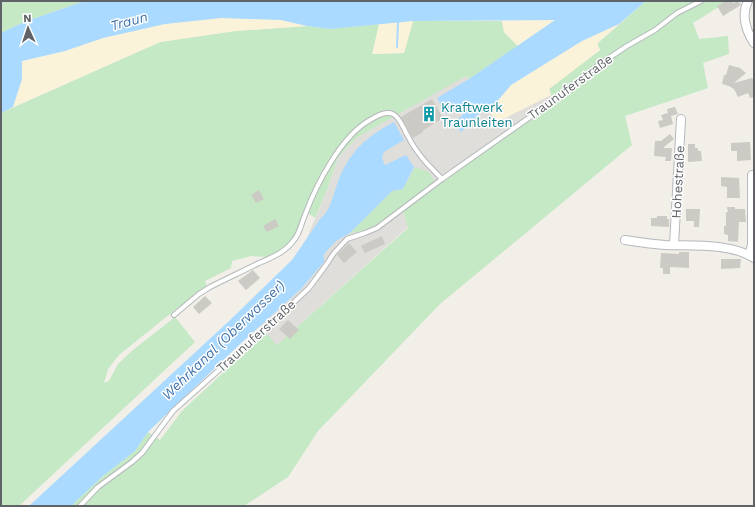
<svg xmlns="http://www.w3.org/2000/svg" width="755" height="507" viewBox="0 0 755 507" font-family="'Work Sans',sans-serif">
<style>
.industrial{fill:#e0deda}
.green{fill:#c5e8c5}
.sand{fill:#fbf3d9}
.water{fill:#aadaff}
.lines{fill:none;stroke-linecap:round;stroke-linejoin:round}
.stream{stroke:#aadaff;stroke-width:2}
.building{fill:#cccac5}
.lane-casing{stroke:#b5b8bc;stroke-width:6}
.street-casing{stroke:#b5b8bc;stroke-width:10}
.lane{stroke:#fff;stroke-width:4}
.street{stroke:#fff;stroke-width:8}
.labels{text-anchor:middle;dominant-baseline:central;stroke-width:3;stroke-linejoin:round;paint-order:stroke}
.street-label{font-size:13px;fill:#5f6368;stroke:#fff}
.culture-label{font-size:13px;fill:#0d838f;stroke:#fff;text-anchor:start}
.water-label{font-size:14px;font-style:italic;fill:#4174aa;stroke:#fff}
</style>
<rect width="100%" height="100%" fill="#f1efe8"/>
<path class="industrial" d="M466,75L497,122L551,95L555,102L437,186L429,172L379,225L401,207L408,227L277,345L259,327L301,289L324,262L307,238L327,190L338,158L356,138Z"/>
<g class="green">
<path d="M1,1H85L24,22L1,33Z"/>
<path d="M646,1H728L693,23L699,39L728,36L729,54L703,63L708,88L625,116L632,145L440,304L318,431L288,477L244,506H71L103,476L135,451L148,432L160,440L182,411L266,333L277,345L408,228L403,211L401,207C384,221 373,231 350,233L392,191L403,189L415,167L429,172L437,186L554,102L549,89L600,50L597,44Z"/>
<path d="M413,21H502L504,32L518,46L469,79L466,76L356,138L338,158L327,190L315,218L305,211L295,237L281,251L266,257L251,256L232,261L231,268L205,281L207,286L165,318L119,355L108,369L104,383L109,381L118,364L133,350L175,317L195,342L19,506H1V113L160,42L235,31L307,26L330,29L379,24L373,54L404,53Z"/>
</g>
<g class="sand">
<path d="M221,18L281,20L307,26L235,31L160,42L13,107L22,79V61L65,51L103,38L165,24Z"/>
<path d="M556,20L518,46L504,32L502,21Z"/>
<path d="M413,21L404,53L372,54L379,24Z"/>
<path d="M619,24L597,43L600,50L549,89L551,95L497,122L489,110L511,85L582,41Z"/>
</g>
<g class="water">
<path d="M85,1H646L619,24L582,41L511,85L488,112L485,108L461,132L453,123L463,115L458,108L446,114L437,98L469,79L555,20L413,21L330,29L307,26L281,20L221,18L165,24L103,38L65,51L22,61V79L13,107L1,113V33L24,22Z"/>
<path d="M394,122L404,140L384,152L382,158L385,165L406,155L414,167L403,189L392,191L350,233L336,241L324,254V262L301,289L239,345L148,432L135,451L103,476L71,506H29L228,322L292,260L320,219C333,209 334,187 342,172C354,147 370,135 394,122Z"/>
</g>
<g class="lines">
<path class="stream" d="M397,47L398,22L399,21"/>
</g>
<g class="building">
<path d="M726,1H732L733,3L738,1L741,5L723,16L717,6Z"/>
<path d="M729,65L740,68L746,73L734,83L752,78L754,81V97L750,98L748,93L738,97L734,89L729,86L722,84L724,75H726Z"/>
<path d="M432,99L443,118L422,131L423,132L413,138L401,117Z"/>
<path d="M675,107L678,114L671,116L673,124L660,128L658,121L663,120L661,115L668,113L667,109Z"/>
<path d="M670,134L674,139L663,148H672L671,161H665L666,157L654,156L655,141H661Z"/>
<path d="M750,142L751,160L737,161V151H731V143Z"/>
<path d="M688,144H695V148H698V151H701L702,161L688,162Z"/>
<path d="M721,177L739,178L740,198H727V187L721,186Z"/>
<path d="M259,190L264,199L256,203L251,195Z"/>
<path d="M727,207H735V209H745L746,222H739L738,242L728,241V235L724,234V226H726V212H728Z"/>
<path d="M686,209H700L699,227H694V221H686Z"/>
<path d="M657,216H667V219H669V227L651,226V218H657Z"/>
<path d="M275,219L279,226L267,232L263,226Z"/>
<path d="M382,236L385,244L365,253L361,246Z"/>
<path d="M349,243L357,252L344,263L337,255Z"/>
<path d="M679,252H689V268L670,267V274H663V268H660L661,253L679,254Z"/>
<path d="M721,259H741L740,268L721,269Z"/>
<path d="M253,270L260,278L246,290L238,281Z"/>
<path d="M205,296L212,303L199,314L193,307Z"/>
<path d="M288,320L299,330L290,339L279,329Z"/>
</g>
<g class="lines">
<g class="lane-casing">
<g id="lane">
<path d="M174,315L199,294L210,287C226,279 241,272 257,264C270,258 285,253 294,240C300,233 301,224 305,215C316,185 341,136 370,120C377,116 385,111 393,114C400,117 404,130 408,136C416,153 429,166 442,179"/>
<path d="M80,506L98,487L132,462L142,453L173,411L274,321L309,288L326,265L334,253L347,239L365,233L377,228L442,179L547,105L597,66L627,46L655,30L677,13L701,1"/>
</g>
</g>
<g class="street-casing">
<g id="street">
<path d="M748,1C741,15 746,31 754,43"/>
<path d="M625,240C638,242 652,244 665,245C692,246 731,243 754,258"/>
<path d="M674,245L681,119"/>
<path d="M749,255L752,245V175"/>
</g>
</g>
<use href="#lane" class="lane"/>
<use href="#street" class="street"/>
</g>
<defs>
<g id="building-bare" transform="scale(1.2)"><path d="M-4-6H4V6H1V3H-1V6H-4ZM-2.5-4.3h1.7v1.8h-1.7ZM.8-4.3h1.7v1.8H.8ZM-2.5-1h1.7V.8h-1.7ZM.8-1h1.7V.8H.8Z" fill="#0f9aa8" stroke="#fff" stroke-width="2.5" paint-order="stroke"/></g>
</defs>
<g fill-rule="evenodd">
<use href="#building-bare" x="429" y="114"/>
</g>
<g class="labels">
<g class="street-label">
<text transform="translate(570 87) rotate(-36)">Traunuferstraße</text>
<text transform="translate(678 182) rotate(-87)">Hohestraße</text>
<text transform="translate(256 336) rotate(-42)">Traunuferstraße</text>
</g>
<g class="culture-label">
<text x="441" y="107">Kraftwerk<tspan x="441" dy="15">Traunleiten</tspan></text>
</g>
<g class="water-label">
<text transform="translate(129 21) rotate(-15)">Traun</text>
<text transform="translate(223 340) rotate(-44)">Wehrkanal (Oberwasser)</text>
</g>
</g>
<rect width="755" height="507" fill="none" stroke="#5f6368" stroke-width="4"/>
<g transform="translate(28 28) rotate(357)" stroke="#ffffff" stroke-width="3" paint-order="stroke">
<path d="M0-3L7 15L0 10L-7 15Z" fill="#5f6368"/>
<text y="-6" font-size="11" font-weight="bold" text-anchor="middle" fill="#5f6368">N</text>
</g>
</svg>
